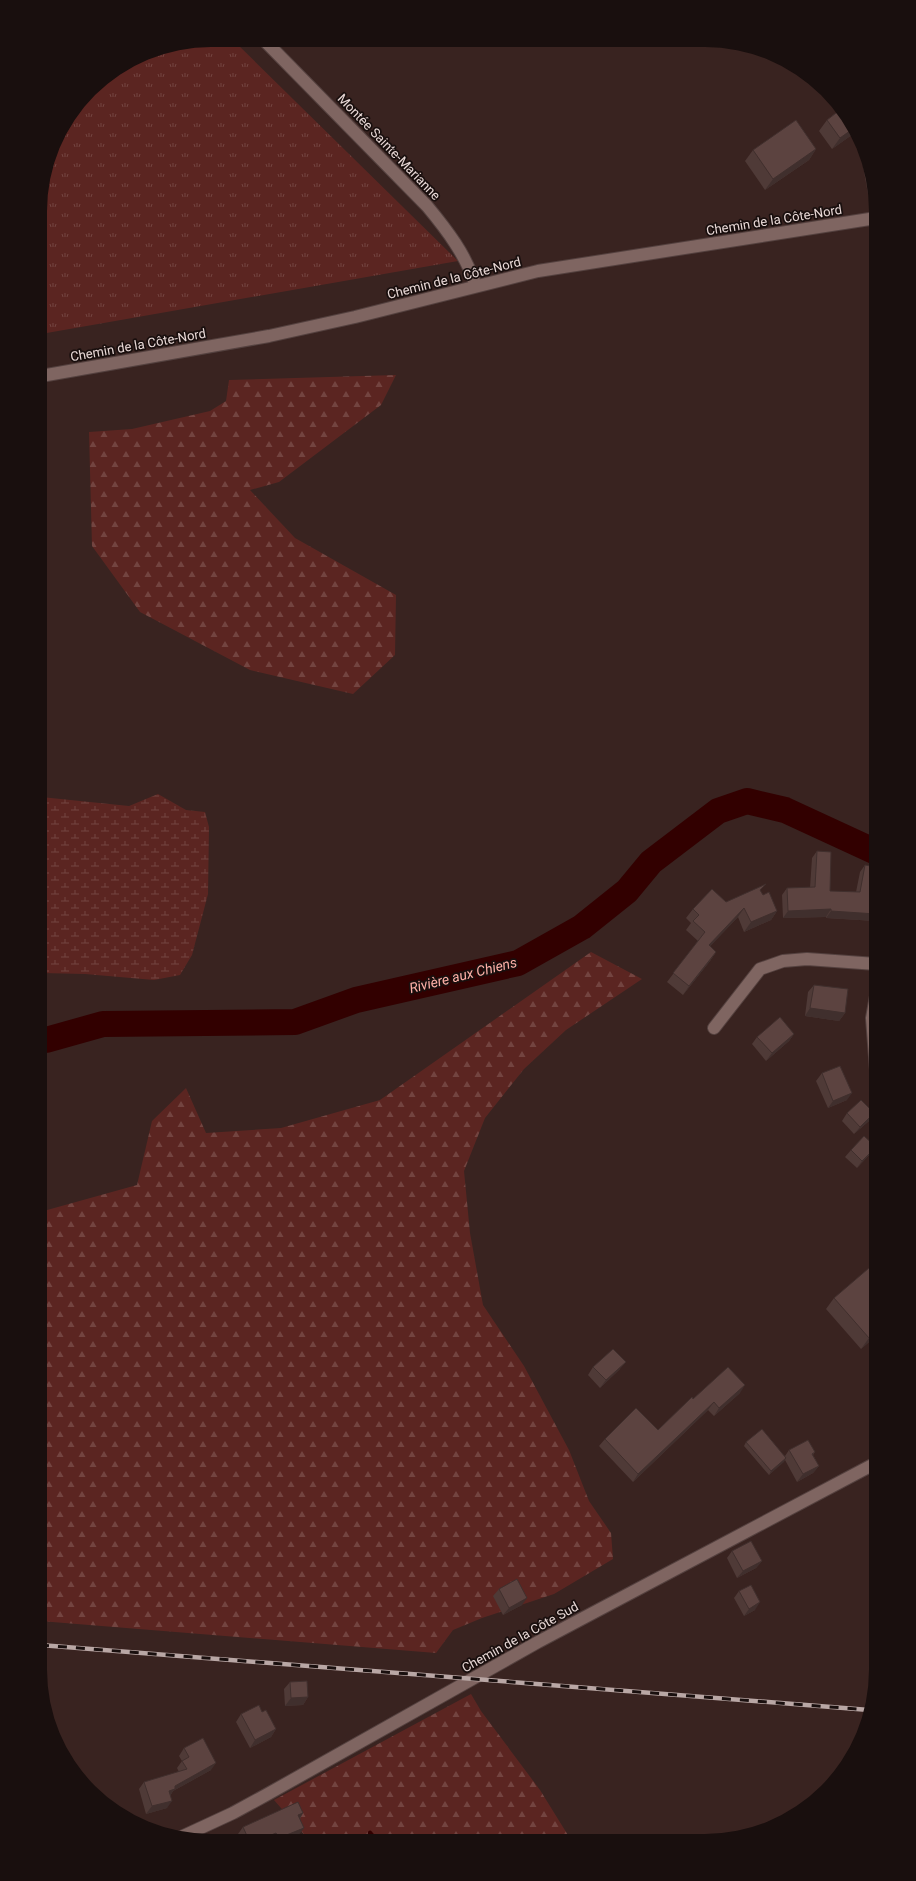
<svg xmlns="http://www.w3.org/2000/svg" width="916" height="1881" viewBox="0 0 916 1881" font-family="Roboto,sans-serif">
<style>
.grass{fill:url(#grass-tufts)}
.forest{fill:url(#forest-firs)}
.wetland{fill:url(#wetland-marsh)}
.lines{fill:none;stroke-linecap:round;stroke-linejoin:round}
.stream{stroke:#320000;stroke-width:4.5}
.river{stroke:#320000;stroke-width:26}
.minor-casing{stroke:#54413f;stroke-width:14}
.tertiary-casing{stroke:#54413f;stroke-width:14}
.minor{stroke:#7f6561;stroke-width:12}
.tertiary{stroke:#7f6561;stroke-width:12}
.rail-casing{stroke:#b9a7a5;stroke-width:4.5}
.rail{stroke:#190f0e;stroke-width:3;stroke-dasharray:9;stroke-linecap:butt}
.wall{fill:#4f3a37}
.shaded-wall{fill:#402f2d}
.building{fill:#5c4340;stroke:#402f2d}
.labels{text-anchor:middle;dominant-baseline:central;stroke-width:3.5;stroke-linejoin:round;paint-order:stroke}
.street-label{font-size:13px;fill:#e9d9d7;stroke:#190f0e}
.water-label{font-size:14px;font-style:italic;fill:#feb0a7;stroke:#190f0e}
</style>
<defs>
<pattern id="grass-tufts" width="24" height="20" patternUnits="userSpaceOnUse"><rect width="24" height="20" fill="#5b2521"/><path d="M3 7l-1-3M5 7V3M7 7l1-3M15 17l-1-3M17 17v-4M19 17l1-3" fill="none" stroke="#734440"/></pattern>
<pattern id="forest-firs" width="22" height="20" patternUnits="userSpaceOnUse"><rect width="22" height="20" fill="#5b2521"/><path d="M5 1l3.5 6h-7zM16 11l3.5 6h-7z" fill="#734440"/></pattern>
<pattern id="wetland-marsh" width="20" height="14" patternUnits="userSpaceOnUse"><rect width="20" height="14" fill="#5b2521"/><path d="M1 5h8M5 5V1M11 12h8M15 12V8" fill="none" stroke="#734440"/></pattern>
</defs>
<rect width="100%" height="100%" fill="#392320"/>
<path class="grass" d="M211,40H233L458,261L41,334V189L58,135L98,83L146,53Z"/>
<g class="forest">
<path d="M396,375L381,405L279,482L250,490L295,538L396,595L395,655L353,694L250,670L140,612L92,546L89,432L132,429L210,411L226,401L229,380Z"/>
<path d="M591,952L642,979L566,1030L524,1069L485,1118L464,1171L470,1233L483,1305L524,1366L569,1450L589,1501L611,1533L613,1559L554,1594L482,1618L453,1630L436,1653L40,1621V1212L137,1185L152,1121L186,1088L206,1133L281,1128L380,1100Z"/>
<path d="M471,1694L481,1711L540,1790L571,1840L308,1839L274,1800Z"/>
</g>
<path class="wetland" d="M158,794L186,810L205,812L209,827L208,894L192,955L180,975L154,980L85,974L41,973V797L129,806Z"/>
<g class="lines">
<path class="stream" d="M370,1833L375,1839"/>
<path class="river" d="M41,1040H46L103,1024L295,1022L356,1000L518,963L582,927L627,891L651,862L718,811L747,801L785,810L876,852"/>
<g class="minor-casing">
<g id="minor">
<path d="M714,1028L760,969L783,961L807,959L876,964"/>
<path d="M876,1070L872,1018L876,996"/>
</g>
</g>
<g class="tertiary-casing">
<g id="tertiary">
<path d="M264,40L427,206C447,230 466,255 476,286"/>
<path d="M41,376L269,336L355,317L538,271L876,218"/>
<path d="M179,1838L233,1813L266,1795L538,1642L876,1463"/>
</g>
</g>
<use href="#minor" class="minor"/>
<use href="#tertiary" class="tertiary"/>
<g class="rail-casing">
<path id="rail" d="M40,1645L869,1710"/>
</g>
<use href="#rail" class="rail"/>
</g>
<g class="wall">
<path d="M828,95L853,126L856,132L832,149L819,131L827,120L837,112L826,98Z"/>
<path d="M816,149L809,160L765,190L745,161L753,150Z"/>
<path d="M864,151L870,167L874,193L868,194L861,155Z"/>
<path d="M817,851L830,891L856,892L860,872L865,865L876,921L826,918V917L783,918L782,895L787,888H810L812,858Z"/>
<path d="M761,892L763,895L777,911L771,920L744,932L738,917L710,946L716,952L710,961L683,995L667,982L698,941L686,930L691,923L686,918L693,909L726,902Z"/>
<path d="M814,985L845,1013L839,1021L805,1016L808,992Z"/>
<path d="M794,1034L789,1041L766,1061L752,1044L757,1037Z"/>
<path d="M822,1073L847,1100L828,1108L816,1081Z"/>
<path d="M847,1113L869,1121L854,1134L842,1121Z"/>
<path d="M851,1150L870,1154L857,1168L845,1157Z"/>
<path d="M834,1298L876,1336L861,1349L826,1309Z"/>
<path d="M593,1367L620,1369L600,1388L588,1375Z"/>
<path d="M740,1393L714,1416L708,1410L633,1482L599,1446L605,1439L658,1430L693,1399Z"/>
<path d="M746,1442L785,1456L789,1450L815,1452L813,1455L819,1466L813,1473L797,1482L785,1460L769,1475L744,1446Z"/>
<path d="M732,1551L762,1561L756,1568L737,1578L727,1558Z"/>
<path d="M499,1589L522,1605L503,1615L493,1596Z"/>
<path d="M739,1591L755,1610L744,1616L734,1598Z"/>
<path d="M290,1682L308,1697L303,1705L285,1706L284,1689Z"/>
<path d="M241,1714L276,1729L271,1737L250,1748L236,1722Z"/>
<path d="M184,1748L211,1770L173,1791L170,1796L167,1808L146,1814L139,1789L144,1782L179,1772L177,1768L182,1761L179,1756Z"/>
<path d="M303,1813L300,1819L298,1836L292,1838H240L238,1834L243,1827Z"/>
</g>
<g class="shaded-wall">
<path d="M854,128L856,132L832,149L840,138Z"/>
<path d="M816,149L809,160L765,190L773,179Z"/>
<path d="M873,188L874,193L868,194Z"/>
<path d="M744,908L738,917L702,955L709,945Z"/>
<path d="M831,909L826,917L783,918L788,911Z"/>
<path d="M777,911L771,920L744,932L751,922Z"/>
<path d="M831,911L876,914V921L826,918Z"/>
<path d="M716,952L710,961L683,995L689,986Z"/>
<path d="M810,1008L845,1013L839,1021L805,1016Z"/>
<path d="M794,1034L789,1041L766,1061L772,1053Z"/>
<path d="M852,1093L847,1100L828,1108L833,1101Z"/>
<path d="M874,1113L869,1121L854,1134L860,1127Z"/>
<path d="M876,1147L870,1154L857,1168L862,1161Z"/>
<path d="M876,1332V1336L861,1349L869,1338Z"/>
<path d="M626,1362L620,1369L600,1388L606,1380Z"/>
<path d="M745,1385L740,1393L714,1416L719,1408Z"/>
<path d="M714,1402L708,1410L633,1482L638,1474Z"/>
<path d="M786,1458L784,1462L769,1475L771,1471Z"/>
<path d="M819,1466L813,1473L797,1482L803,1474Z"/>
<path d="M762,1561L756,1568L737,1578L743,1571Z"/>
<path d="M527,1598L522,1605L503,1615L509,1608Z"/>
<path d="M760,1602L755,1610L744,1616L749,1609Z"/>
<path d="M308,1697L303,1705L285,1706L291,1698Z"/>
<path d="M276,1729L271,1737L250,1748L255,1740Z"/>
<path d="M216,1763L211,1770L173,1791L170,1796L169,1791L175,1786Z"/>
<path d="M172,1801L167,1808L146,1814L152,1806Z"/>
<path d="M303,1813L298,1821V1815Z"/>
<path d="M304,1828L298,1836L292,1838H279Z"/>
<path d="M276,1833L272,1838H264Z"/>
</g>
<g class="building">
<path d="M840,110L853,126L854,128L840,138L827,120Z"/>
<path d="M796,120L816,149L773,179L753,150Z"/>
<path d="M817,851L831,852L830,891L860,892L865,865L876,867V914L831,911V909L788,911L787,888L815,887Z"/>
<path d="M766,884L760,890L763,895L769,892L777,911L751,922L744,908L709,945L716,952L689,986L673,973L705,932L693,921L699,915L693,909L712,889L726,902Z"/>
<path d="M814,985L848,989L845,1013L810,1008Z"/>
<path d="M780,1017L794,1034L772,1053L757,1037Z"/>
<path d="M840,1066L852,1093L833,1101L822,1073Z"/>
<path d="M861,1100L874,1113L860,1127L847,1113Z"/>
<path d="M864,1136L876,1147L862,1161L851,1150Z"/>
<path d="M876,1262V1332L869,1338L834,1298Z"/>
<path d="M613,1349L626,1362L606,1380L593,1367Z"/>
<path d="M728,1367L745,1385L719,1408L714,1402L638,1474L605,1439L636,1408L658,1430L692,1397L693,1399Z"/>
<path d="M762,1429L786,1458L771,1471L746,1442Z"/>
<path d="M808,1440L815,1452L812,1454L819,1466L803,1474L789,1450Z"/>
<path d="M751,1541L762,1561L743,1571L732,1551Z"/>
<path d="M517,1579L527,1598L509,1608L499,1589Z"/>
<path d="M751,1585L760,1602L749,1609L739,1591Z"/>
<path d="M307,1681L308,1697L291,1698L290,1682Z"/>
<path d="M259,1705L262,1712L266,1710L276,1729L255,1740L241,1714Z"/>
<path d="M203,1738L216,1763L175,1786V1789L169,1791L172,1801L152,1806L144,1782L187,1769L182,1761L189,1757L184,1748Z"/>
<path d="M106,1800L107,1804L102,1801Z"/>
<path d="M298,1802L303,1813L298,1815L304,1828L279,1838L276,1833L264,1838H248L243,1827Z"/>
</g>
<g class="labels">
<g class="street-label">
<text transform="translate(389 147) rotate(46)">Montée Sainte-Marianne</text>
<text transform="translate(774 220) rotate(-9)">Chemin de la Côte-Nord</text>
<text transform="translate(454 278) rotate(-14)">Chemin de la Côte-Nord</text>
<text transform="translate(138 345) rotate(-10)">Chemin de la Côte-Nord</text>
<text transform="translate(520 1637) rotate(-29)">Chemin de la Côte Sud</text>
</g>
<g class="water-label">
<text transform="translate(463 975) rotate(-14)">Rivière aux Chiens</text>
</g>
</g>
<path d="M0 0H916V1881H0ZM211 47H705A164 164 0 0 1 869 211V1670A164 164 0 0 1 705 1834H211A164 164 0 0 1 47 1670V211A164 164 0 0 1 211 47Z" fill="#190f0e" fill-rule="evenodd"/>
</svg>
